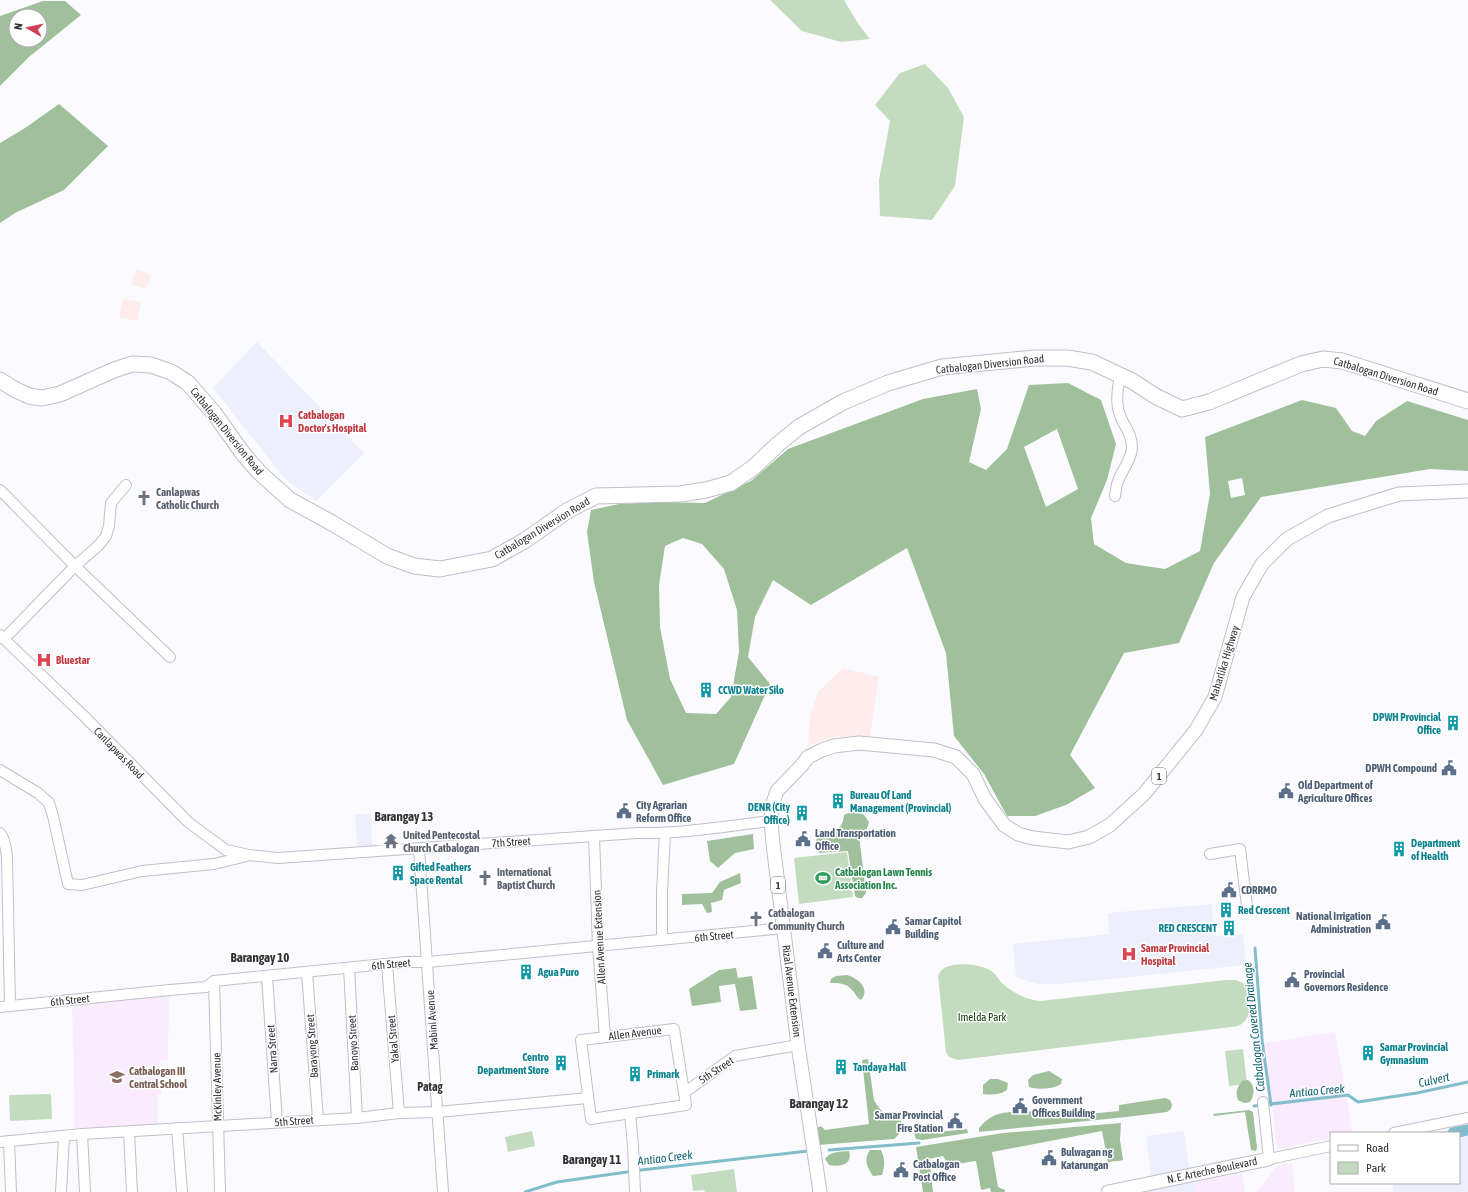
<svg xmlns="http://www.w3.org/2000/svg" width="1468" height="1192" viewBox="0 0 1468 1192" font-family="'Asap Condensed',sans-serif">
<style>
.built{fill:#eeeffc}
.industrial{fill:#feedec}
.education{fill:#fbebfe}
.green{fill:#c3dcbf}
.forest{fill:#9fc09a;fill-rule:evenodd}
.lines{fill:none;stroke-linecap:round;stroke-linejoin:round}
.stream{stroke:#82bdcc;stroke-width:3}
.canal{stroke:#82bdcc;stroke-width:11}
.minor-casing{stroke:#bfbfc8;stroke-width:12}
.major-casing{stroke:#bfbfc8;stroke-width:15}
.highway-casing{stroke:#bfbfc8;stroke-width:17}
.minor{stroke:#fff;stroke-width:10}
.major{stroke:#fff;stroke-width:13}
.highway{stroke:#fff;stroke-width:15}
.labels{text-anchor:middle;dominant-baseline:central;stroke-width:3;stroke-linejoin:round;paint-order:stroke}
.shield{fill:#fff;stroke:#707072;stroke-width:1}
.shield-label{font-size:10px;font-weight:bold;fill:#323235}
.street-label{font-size:11px;fill:#323235;stroke:#fff}
.health-label{font-size:11px;font-weight:bold;fill:#be3a42;stroke:#fff;text-anchor:start}
.worship-label{font-size:11px;font-weight:bold;fill:#5b616d;stroke:#fff;text-anchor:start}
.culture-label{font-size:11px;font-weight:bold;fill:#0d838f;stroke:#fff;text-anchor:start}
.service-label{font-size:11px;font-weight:bold;fill:#4e5e75;stroke:#fff;text-anchor:start}
.leisure-label{font-size:11px;font-weight:bold;fill:#27864d;stroke:#fff;text-anchor:start}
.park-label{font-size:11px;fill:#083702;stroke:#fff}
.education-label{font-size:11px;font-weight:bold;fill:#785e54;stroke:#fff;text-anchor:start}
.water-label{font-size:12px;font-style:italic;fill:#106170;stroke:#fff}
.neighbourhood-label{font-size:12px;font-weight:bold;fill:#323235;stroke:#fff}
.quarter-label{font-size:13px;font-weight:bold;fill:#323235;stroke:#fff}
</style>
<rect width="100%" height="100%" fill="#fbfbff"/>
<g class="built">
<path d="M257,342L364,453L316,501L285,479L213,388Z"/>
<path d="M355,814H371L372,846H357Z"/>
<path d="M1212,904L1214,936L1243,934L1246,965L1061,984H1037L1016,977L1013,944L1109,934L1108,913Z"/>
<path d="M1468,1126V1192H1393L1392,1183H1459V1133H1431Z"/>
<path d="M1184,1131L1191,1181H1194L1196,1192H1134L1153,1189L1146,1136Z"/>
</g>
<g class="industrial">
<path d="M137,269L151,275L146,289L131,284Z"/>
<path d="M123,299L141,302L137,321L119,317Z"/>
<path d="M843,668L879,677L870,736L838,737L808,746L810,717L818,692Z"/>
</g>
<g class="education">
<path d="M169,993L168,1060H160L161,1094H157L158,1125L75,1128L72,1003Z"/>
<path d="M1335,1032L1353,1133H1331V1138L1277,1149L1265,1043Z"/>
<path d="M1292,1163L1295,1192H1257L1277,1166Z"/>
<path d="M1242,1173L1245,1192H1196L1194,1181Z"/>
</g>
<g class="green">
<path d="M770,0H844L857,22L870,39L841,42L802,31Z"/>
<path d="M925,64L948,88L964,117L955,186L932,220L880,216L879,180L890,121L875,105L900,73Z"/>
<path d="M847,852L853,897L799,904L794,858Z"/>
<path d="M965,964C974,965 982,966 990,970C996,974 998,979 1003,984C1013,993 1026,999 1040,1001L1226,980H1236L1245,984C1250,996 1254,1017 1240,1025C1238,1026 1234,1027 1231,1027L958,1060L949,1057L946,1052L938,976C943,964 954,965 965,964Z"/>
<path d="M1243,1049L1247,1084L1229,1086L1225,1051Z"/>
<path d="M51,1094L52,1119L10,1121L9,1095Z"/>
<path d="M532,1131L535,1146L508,1152L505,1137Z"/>
<path d="M734,1169L737,1192H705L704,1190L693,1191L691,1175Z"/>
</g>
<g class="forest">
<path d="M43,1H65L81,15L29,57L0,86V16ZM16,16H40V40H16Z"/>
<path d="M59,104L108,146L64,190L15,213L0,223V143L25,128Z"/>
<path d="M1068,383L1101,400L1116,444L1107,480L1091,518L1094,544L1126,563L1165,569L1200,551L1210,494L1205,437L1302,400L1336,408L1352,431L1365,436L1376,421L1407,401L1468,420V471L1430,469L1261,497L1214,563L1179,643L1124,653L1070,755L1095,788L1066,805L1035,816H1007L984,774L954,736L946,653L907,548L811,605L773,580L755,617L748,657L770,684L734,764L663,785L627,720L594,582L587,532L591,510L619,504L661,502L705,503L751,481L788,449L923,399L977,389L981,409L969,462L986,470L1007,449L1029,385ZM1057,429L1078,489L1046,507L1024,447ZM1242,478L1245,495L1231,498L1228,481ZM683,538L702,544L724,569L737,610L739,652L731,697L716,714L686,713L670,679L660,627L659,585L665,546Z"/>
<path d="M854,810L864,815L869,822L866,832L859,835L866,893L862,898H858L855,896L848,851L819,853C816,844 814,839 821,831C835,830 842,832 844,815Z"/>
<path d="M753,834L754,849L735,853L718,868L710,861L707,841Z"/>
<path d="M740,873L741,883L724,890L722,900L711,903L712,912L707,913L702,904L682,905V894L712,893L720,882Z"/>
<path d="M736,968L738,978L752,976L757,1009L740,1011L735,984L719,986L721,1002L692,1006L689,989L719,970Z"/>
<path d="M847,975C858,978 871,989 861,1000C856,997 856,994 852,990C847,983 838,983 830,983L831,979L836,976Z"/>
<path d="M868,1059L874,1100C877,1106 882,1112 888,1116C891,1117 895,1117 898,1119C907,1124 900,1134 894,1139L818,1145L817,1128L821,1126L825,1130L869,1124L862,1060Z"/>
<path d="M1049,1071L1062,1079L1061,1084C1055,1089 1037,1090 1029,1087L1028,1080L1033,1075Z"/>
<path d="M990,1079H998L1008,1083L1007,1090C999,1095 993,1095 983,1094V1085Z"/>
<path d="M1248,1080C1255,1085 1255,1095 1250,1102L1244,1103L1238,1100C1235,1092 1237,1088 1242,1081Z"/>
<path d="M1165,1098L1170,1100L1172,1105L1171,1109L1167,1112L1126,1117L979,1132V1128C986,1120 992,1115 1003,1113C1012,1111 1062,1110 1068,1116L1119,1111V1105Z"/>
<path d="M1249,1110L1253,1112L1257,1148L1256,1151L1251,1150L1245,1112L1214,1116L1213,1114Z"/>
<path d="M1121,1123L1120,1140L1123,1160C1117,1162 1113,1160 1108,1163L1102,1131L992,1152L998,1187L1005,1190V1192H991L990,1188L981,1190L976,1161L950,1165L947,1163L943,1156L929,1159L933,1192H923L916,1147L1003,1133Z"/>
<path d="M927,1127L938,1132L967,1129L968,1133L922,1140L916,1139L914,1133L915,1130Z"/>
<path d="M870,1150H881C885,1159 885,1165 882,1175L873,1176C867,1167 863,1160 870,1150Z"/>
<path d="M849,1151C853,1165 840,1167 829,1165L825,1159C830,1151 840,1152 849,1151Z"/>
</g>
<g class="lines">
<g class="stream">
<path d="M1255,948L1262,1040L1271,1105"/>
<path d="M1254,1106L1348,1095L1358,1102L1417,1093L1468,1082"/>
<path d="M829,1150L919,1143"/>
<path d="M525,1192L557,1182L641,1170L808,1151"/>
</g>
<path class="canal" d="M1453,1133L1468,1130"/>
<g class="minor-casing">
<g id="minor">
<path d="M0,490L75,566L170,657"/>
<path d="M1115,496C1116,491 1116,486 1118,481C1122,470 1132,459 1132,447C1132,433 1124,427 1120,415C1115,403 1118,388 1120,375"/>
<path d="M0,635L85,717L188,822L226,850L249,855L278,858L637,833C682,834 726,826 771,821"/>
<path d="M4,639L75,566L98,546L106,536L109,526L111,503L126,485"/>
<path d="M0,770L38,793L49,803L53,816L68,884L82,885L142,871L214,864L247,856"/>
<path d="M0,833C5,839 6,849 7,857L10,1006"/>
<path d="M594,836L598,946L605,1037"/>
<path d="M419,849L443,1192"/>
<path d="M1210,854L1240,849L1247,906"/>
<path d="M662,940V892L665,833"/>
<path d="M387,964L399,1113"/>
<path d="M349,968L357,1118"/>
<path d="M307,972L318,1119"/>
<path d="M267,976L277,1122"/>
<path d="M214,981L220,1192"/>
<path d="M0,1007L170,990L206,987L214,981L405,962H428L784,928"/>
<path d="M674,1029L686,1105L591,1119L581,1040Z"/>
<path d="M684,1093L735,1056L798,1045"/>
<path d="M1263,1102L1269,1159L1331,1146"/>
<path d="M630,1114L633,1146L635,1192"/>
<path d="M177,1128L182,1192"/>
<path d="M129,1132L132,1192"/>
<path d="M1394,1133L1468,1118"/>
<path d="M82,1134L85,1192"/>
<path d="M9,1141L11,1192"/>
<path d="M0,1142L82,1134L357,1118L399,1113L438,1112L588,1098"/>
<path d="M61,1192L64,1137"/>
</g>
</g>
<g class="major-casing">
<g id="major">
<path d="M820,1192L798,1045L773,844L771,821L772,806L777,791L802,765L808,757L822,750L834,746L859,743L934,750L956,757L973,774L985,799L1004,825L1018,834L1033,838L1068,842L1089,837L1110,825L1144,794L1196,730L1215,697L1243,597L1262,564L1287,539L1328,516L1399,494L1468,491"/>
<path d="M1108,1192L1269,1159"/>
</g>
</g>
<g class="highway-casing">
<path id="highway" d="M0,380L12,388L29,396L42,398L60,394L114,370L132,364L151,365L171,372L188,383L214,413L244,455L260,473L290,500L332,523L387,556L414,566L440,569L492,559L524,541L567,511L596,496L680,494L706,490L731,483L754,467L777,445L799,427L843,402L888,383L942,367L1035,358H1067L1092,362L1132,381L1157,397L1182,409L1209,402L1301,364L1323,359L1342,361L1468,401"/>
</g>
<use href="#minor" class="minor"/>
<use href="#major" class="major"/>
<use href="#highway" class="highway"/>
</g>
<defs>
<g id="hospital-bare" transform="scale(1.2)"><path d="M-5-5h3v3.5h4V-5h3V5h-3V1.5h-4V5h-3Z" fill="#e0444e" stroke="#fff" stroke-width="2.5" paint-order="stroke"/></g>
<g id="church-bare" transform="scale(1.2)"><path d="M-1.2-6h2.4v3.5h3.3v2.4h-3.3V6h-2.4V-.1h-3.3v-2.4h3.3Z" fill="#6b7280" stroke="#fff" stroke-width="2.5" paint-order="stroke"/></g>
<g id="building-bare" transform="scale(1.2)"><path d="M-4-6H4V6H1V3H-1V6H-4ZM-2.5-4.3h1.7v1.8h-1.7ZM.8-4.3h1.7v1.8H.8ZM-2.5-1h1.7V.8h-1.7ZM.8-1h1.7V.8H.8Z" fill="#0f9aa8" stroke="#fff" stroke-width="2.5" paint-order="stroke"/></g>
<g id="civic-bare" transform="scale(1.2)"><path d="M-.6-6.5H3V-4.5H.6V-3L4-1V1h2V6H-6V1h2V-1L-.6-3ZM-1.2 2.5V6h2.4V2.5Z" fill="#5c6f8a" stroke="#fff" stroke-width="2.5" paint-order="stroke"/></g>
<g id="temple-bare" transform="scale(1.2)"><path d="M0-6L5-2H3V0L6.5 2.5H4V6H1.5V3h-3V6H-4V2.5H-6.5L-3 0V-2H-5Z" fill="#6b7280" stroke="#fff" stroke-width="2.5" paint-order="stroke"/></g>
<g id="stadium-bare" transform="scale(1.2)"><path d="M0-5a6.5 5 0 1 0 0 10a6.5 5 0 1 0 0-10ZM-3.5-1.8h7v3.6h-7Z" fill="#2e9e5b" stroke="#fff" stroke-width="2.5" paint-order="stroke"/></g>
<g id="school-bare" transform="scale(1.2)"><path d="M0-5L7-2L0 1L-7-2ZM-4 1L0 2.5L4 1V4Q0 6-4 4Z" fill="#8d6e63" stroke="#fff" stroke-width="2.5" paint-order="stroke"/></g>
</defs>
<g fill-rule="evenodd">
<use href="#hospital-bare" x="286" y="421"/>
<use href="#church-bare" x="144" y="498"/>
<use href="#hospital-bare" x="44" y="660"/>
<use href="#building-bare" x="706" y="690"/>
<use href="#building-bare" x="1453" y="723"/>
<use href="#civic-bare" x="1449" y="768"/>
<use href="#civic-bare" x="1286" y="791"/>
<use href="#building-bare" x="838" y="801"/>
<use href="#civic-bare" x="624" y="811"/>
<use href="#building-bare" x="802" y="813"/>
<use href="#civic-bare" x="803" y="839"/>
<use href="#temple-bare" x="391" y="841"/>
<use href="#building-bare" x="1399" y="849"/>
<use href="#building-bare" x="398" y="873"/>
<use href="#church-bare" x="485" y="878"/>
<use href="#stadium-bare" x="823" y="878"/>
<use href="#civic-bare" x="1229" y="890"/>
<use href="#building-bare" x="1226" y="910"/>
<use href="#church-bare" x="756" y="919"/>
<use href="#civic-bare" x="1383" y="922"/>
<use href="#civic-bare" x="893" y="927"/>
<use href="#building-bare" x="1229" y="928"/>
<use href="#civic-bare" x="825" y="951"/>
<use href="#hospital-bare" x="1129" y="954"/>
<use href="#building-bare" x="526" y="972"/>
<use href="#civic-bare" x="1292" y="980"/>
<use href="#building-bare" x="1368" y="1053"/>
<use href="#building-bare" x="561" y="1063"/>
<use href="#building-bare" x="841" y="1067"/>
<use href="#building-bare" x="635" y="1074"/>
<use href="#school-bare" x="117" y="1077"/>
<use href="#civic-bare" x="1020" y="1106"/>
<use href="#civic-bare" x="955" y="1121"/>
<use href="#civic-bare" x="1049" y="1158"/>
<use href="#civic-bare" x="901" y="1170"/>
</g>
<g class="labels">
<g class="shield">
<rect x="1152" y="768" width="14" height="16" rx="3"/>
<rect x="771" y="877" width="14" height="16" rx="3"/>
</g>
<g class="shield-label">
<text x="1159" y="776">1</text>
<text x="778" y="885">1</text>
</g>
<g class="street-label">
<text transform="translate(990 364) rotate(-6)">Catbalogan Diversion Road</text>
<text transform="translate(1386 376) rotate(17)">Catbalogan Diversion Road</text>
<text transform="translate(227 431) rotate(51)">Catbalogan Diversion Road</text>
<text transform="translate(542 528) rotate(-31)">Catbalogan Diversion Road</text>
<text transform="translate(1224 663) rotate(-73)">Maharlika Highway</text>
<text transform="translate(119 753) rotate(46)">Canlapwas Road</text>
<text transform="translate(511 842) rotate(-4)">7th Street</text>
<text transform="translate(714 936) rotate(-5)">6th Street</text>
<text transform="translate(599 937) rotate(-93)">Allen Avenue Extension</text>
<text transform="translate(391 964) rotate(-5)">6th Street</text>
<text transform="translate(792 991) rotate(83)">Rizal Avenue Extension</text>
<text transform="translate(70 1000) rotate(-6)">6th Street</text>
<text transform="translate(432 1020) rotate(-94)">Mabini Avenue</text>
<text transform="translate(635 1033) rotate(-7)">Allen Avenue</text>
<text transform="translate(393 1039) rotate(-95)">Yakal Street</text>
<text transform="translate(353 1043) rotate(-93)">Banoyo Street</text>
<text transform="translate(312 1046) rotate(-94)">Barayong Street</text>
<text transform="translate(272 1049) rotate(-94)">Narra Street</text>
<text transform="translate(716 1070) rotate(-34)">5th Street</text>
<text transform="translate(217 1087) rotate(-91)">McKinley Avenue</text>
<text transform="translate(294 1121) rotate(-4)">5th Street</text>
<text transform="translate(1212 1170) rotate(-12)">N. E. Arteche Boulevard</text>
</g>
<g class="health-label">
<text x="298" y="415">Catbalogan<tspan x="298" dy="13">Doctor's Hospital</tspan></text>
<text x="56" y="660">Bluestar</text>
<text x="1141" y="948">Samar Provincial<tspan x="1141" dy="13">Hospital</tspan></text>
</g>
<g class="worship-label">
<text x="156" y="492">Canlapwas<tspan x="156" dy="13">Catholic Church</tspan></text>
<text x="403" y="835">United Pentecostal<tspan x="403" dy="13">Church Catbalogan</tspan></text>
<text x="497" y="872">International<tspan x="497" dy="13">Baptist Church</tspan></text>
<text x="768" y="913">Catbalogan<tspan x="768" dy="13">Community Church</tspan></text>
</g>
<g class="culture-label">
<text x="718" y="690">CCWD Water Silo</text>
<text x="1441" y="717" text-anchor="end">DPWH Provincial<tspan x="1441" dy="13">Office</tspan></text>
<text x="850" y="795">Bureau Of Land<tspan x="850" dy="13">Management (Provincial)</tspan></text>
<text x="790" y="807" text-anchor="end">DENR (City<tspan x="790" dy="13">Office)</tspan></text>
<text x="1411" y="843">Department<tspan x="1411" dy="13">of Health</tspan></text>
<text x="410" y="867">Gifted Feathers<tspan x="410" dy="13">Space Rental</tspan></text>
<text x="1238" y="910">Red Crescent</text>
<text x="1217" y="928" text-anchor="end">RED CRESCENT</text>
<text x="538" y="972">Agua Puro</text>
<text x="1380" y="1047">Samar Provincial<tspan x="1380" dy="13">Gymnasium</tspan></text>
<text x="549" y="1057" text-anchor="end">Centro<tspan x="549" dy="13">Department Store</tspan></text>
<text x="853" y="1067">Tandaya Hall</text>
<text x="647" y="1074">Primark</text>
</g>
<g class="service-label">
<text x="1437" y="768" text-anchor="end">DPWH Compound</text>
<text x="1298" y="785">Old Department of<tspan x="1298" dy="13">Agriculture Offices</tspan></text>
<text x="636" y="805">City Agrarian<tspan x="636" dy="13">Reform Office</tspan></text>
<text x="815" y="833">Land Transportation<tspan x="815" dy="13">Office</tspan></text>
<text x="1241" y="890">CDRRMO</text>
<text x="1371" y="916" text-anchor="end">National Irrigation<tspan x="1371" dy="13">Administration</tspan></text>
<text x="905" y="921">Samar Capitol<tspan x="905" dy="13">Building</tspan></text>
<text x="837" y="945">Culture and<tspan x="837" dy="13">Arts Center</tspan></text>
<text x="1304" y="974">Provincial<tspan x="1304" dy="13">Governors Residence</tspan></text>
<text x="1032" y="1100">Government<tspan x="1032" dy="13">Offices Building</tspan></text>
<text x="943" y="1115" text-anchor="end">Samar Provincial<tspan x="943" dy="13">Fire Station</tspan></text>
<text x="1061" y="1152">Bulwagan ng<tspan x="1061" dy="13">Katarungan</tspan></text>
<text x="913" y="1164">Catbalogan<tspan x="913" dy="13">Post Office</tspan></text>
</g>
<g class="leisure-label">
<text x="835" y="872">Catbalogan Lawn Tennis<tspan x="835" dy="13">Association Inc.</tspan></text>
</g>
<g class="park-label">
<text x="982" y="1017">Imelda Park</text>
</g>
<g class="education-label">
<text x="129" y="1071">Catbalogan III<tspan x="129" dy="13">Central School</tspan></text>
</g>
<g class="water-label">
<text transform="translate(1254 1027) rotate(-96)">Catbalogan Covered Drainage</text>
<text transform="translate(1434 1080) rotate(-12)">Culvert</text>
<text transform="translate(1317 1091) rotate(-5)">Antiao Creek</text>
<text transform="translate(665 1158) rotate(-7)">Antiao Creek</text>
</g>
<g class="neighbourhood-label">
<text x="430" y="1087">Patag</text>
</g>
<g class="quarter-label">
<text x="404" y="816">Barangay 13</text>
<text x="260" y="957">Barangay 10</text>
<text x="819" y="1103">Barangay 12</text>
<text x="592" y="1159">Barangay 11</text>
</g>
</g>
<rect x="1330" y="1132" width="130" height="52" fill="#ffffff" stroke="#adadae"/>
<rect x="1338" y="1145" width="20" height="6" fill="#ffffff" stroke="#adadae"/>
<text x="1366" y="1152" font-size="12" fill="#323235">Road</text>
<rect x="1338" y="1162" width="20" height="12" fill="#c3dcbf" stroke="#adadae"/>
<text x="1366" y="1172" font-size="12" fill="#323235">Park</text>
<g transform="translate(28 28) rotate(279)"><circle r="19" fill="#ffffff" stroke="#adadae"/>
<path d="M0-3L7 15L0 10L-7 15Z" fill="#cf3f5a"/>
<text y="-6" font-size="11" font-weight="bold" text-anchor="middle" fill="#323235">N</text>
</g>
</svg>
